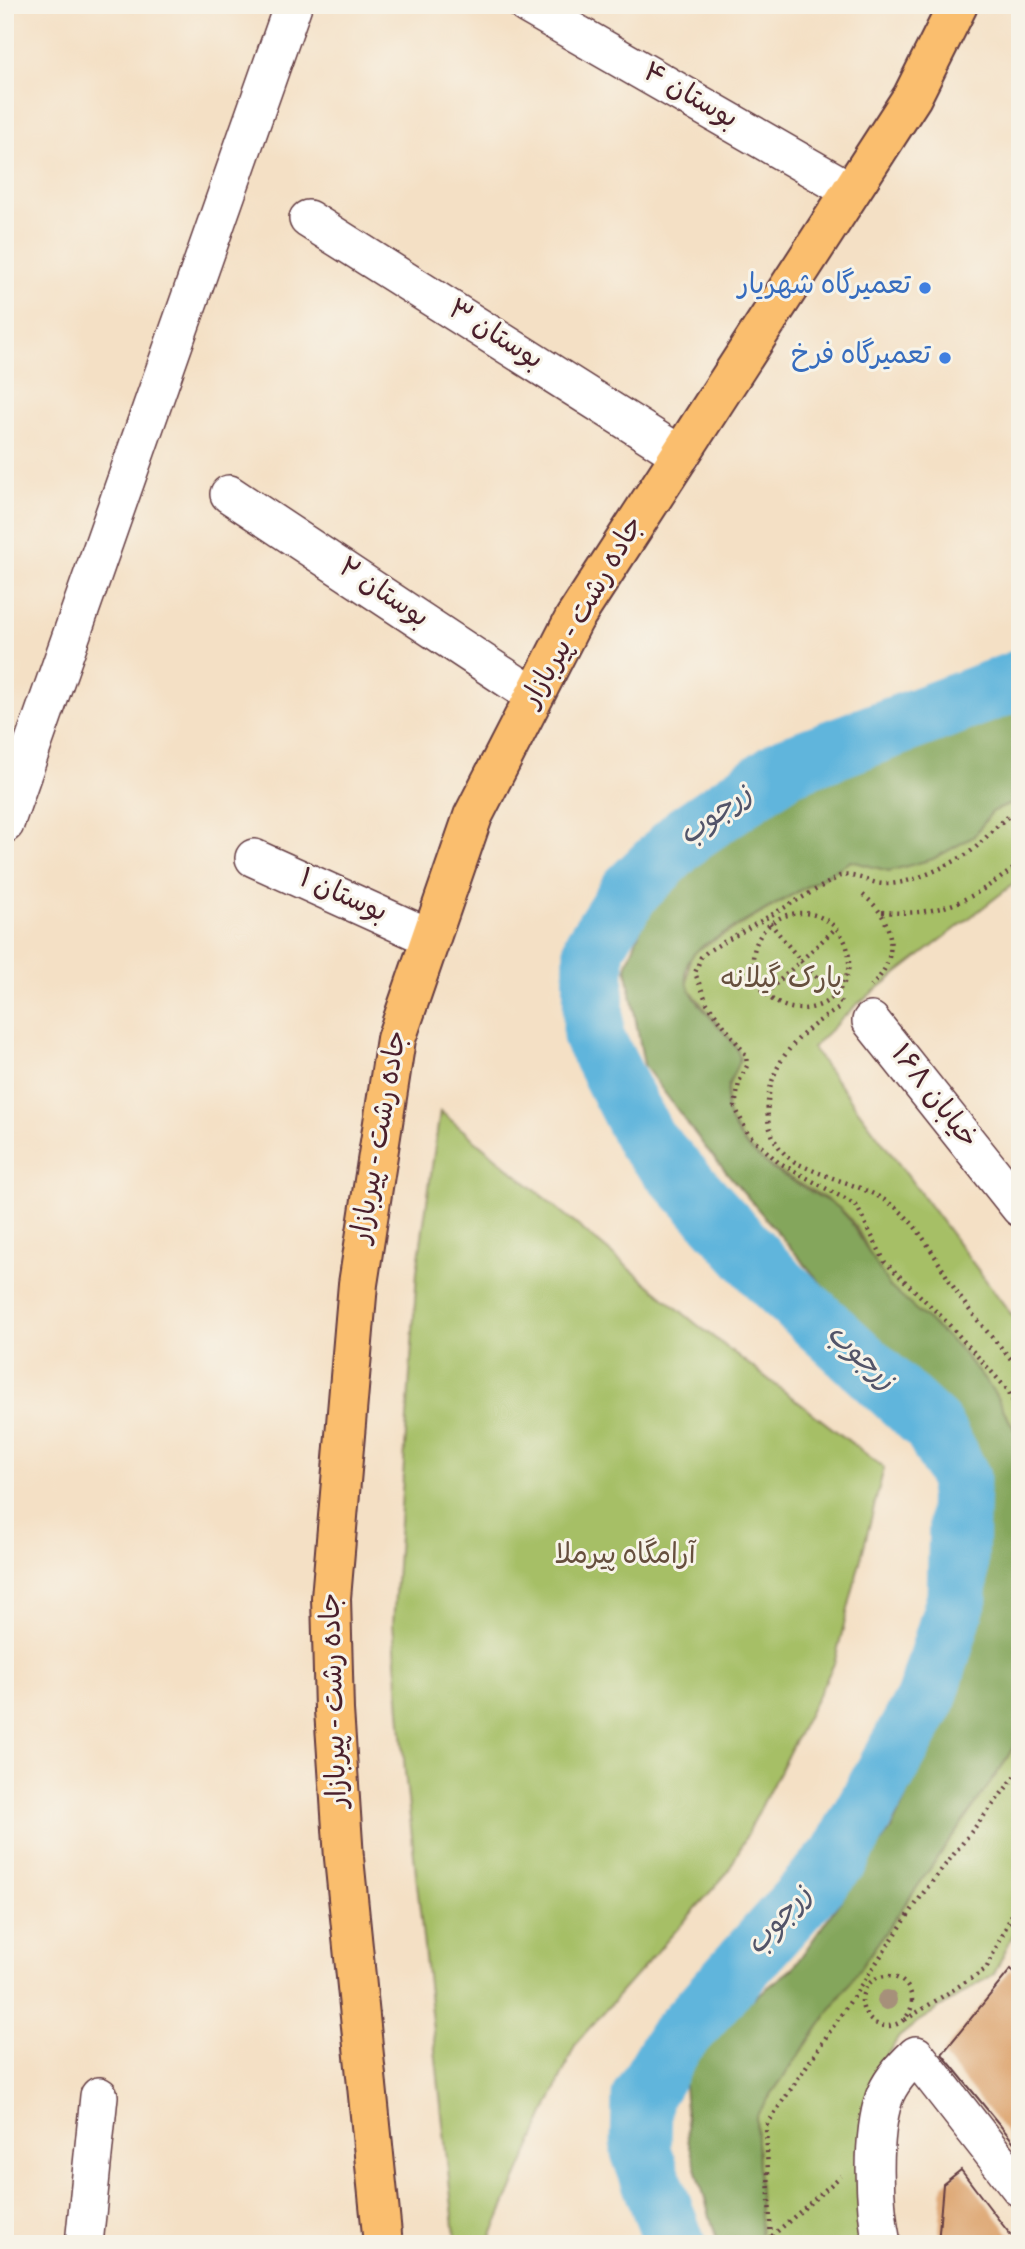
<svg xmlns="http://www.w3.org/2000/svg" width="1025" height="2249" viewBox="0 0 1025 2249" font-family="Dekko,'Playpen Sans Arabic',sans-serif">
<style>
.green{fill:#a6bf66;stroke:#786f48;stroke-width:2}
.forest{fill:#84a65b;stroke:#676243;stroke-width:2}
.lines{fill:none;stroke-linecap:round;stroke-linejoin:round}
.river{stroke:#60b5dc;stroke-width:61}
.building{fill:#dca16a}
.minor-casing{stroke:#643c42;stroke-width:40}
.major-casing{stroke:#643c42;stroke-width:42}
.path{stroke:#643c42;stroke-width:4.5;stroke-dasharray:2 5;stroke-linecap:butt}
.minor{stroke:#fff;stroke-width:37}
.major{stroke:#fabe6e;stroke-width:38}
.tree{fill:#a6907a}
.shop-dot{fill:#3f7fe0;stroke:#f7f3e8;stroke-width:2.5}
.labels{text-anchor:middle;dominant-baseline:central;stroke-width:6;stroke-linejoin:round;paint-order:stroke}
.street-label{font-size:28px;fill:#4a1f2b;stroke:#f7f3e8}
.shop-label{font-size:28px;fill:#366cbe;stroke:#f7f3e8;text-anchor:end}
.park-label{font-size:28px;fill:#664f3d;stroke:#f7f3e8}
.water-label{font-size:30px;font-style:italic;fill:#525469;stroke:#f7f3e8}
</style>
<rect width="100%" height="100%" fill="#f7f3e8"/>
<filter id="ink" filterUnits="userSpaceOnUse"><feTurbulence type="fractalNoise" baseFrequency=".0143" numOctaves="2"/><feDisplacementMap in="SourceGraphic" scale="14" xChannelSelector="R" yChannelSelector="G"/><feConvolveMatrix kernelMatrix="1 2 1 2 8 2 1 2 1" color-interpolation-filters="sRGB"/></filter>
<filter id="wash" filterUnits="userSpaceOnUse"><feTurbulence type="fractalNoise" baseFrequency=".00686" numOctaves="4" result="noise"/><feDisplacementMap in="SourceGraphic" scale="28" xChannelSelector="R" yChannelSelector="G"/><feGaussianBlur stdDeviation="1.57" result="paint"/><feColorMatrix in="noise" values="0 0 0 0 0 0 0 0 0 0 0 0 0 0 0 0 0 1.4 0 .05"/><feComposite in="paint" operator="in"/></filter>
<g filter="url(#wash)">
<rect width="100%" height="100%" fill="#f4e0c5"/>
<g class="green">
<path d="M1020,799V879L855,1006L812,1048L1020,1326V1440C1002,1406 984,1376 958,1348C938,1326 910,1310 891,1288C870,1265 864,1227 839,1208C802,1179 754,1170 732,1124C721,1101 729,1080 740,1059C728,1031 703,1011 687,984L690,959L696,951L851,861L889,871L973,837L992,812Z"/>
<path d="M440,1111L695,1323L884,1468L834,1664L728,1872L576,2043L488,2244H456L405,1772L393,1624L417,1271Z"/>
<path d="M1020,1734V1920L994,1974L919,2021L899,2037L881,2064L869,2116L874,2244H761L756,2116L1005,1762Z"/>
</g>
<path class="forest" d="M1020,705V799L992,812L973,837L933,859L889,871L851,861L704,945C654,980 721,1020 737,1049L740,1059L728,1086L726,1104L731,1123L746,1146L772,1169L839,1208L849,1219L890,1287L957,1346L994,1392L1020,1440V1734L1005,1762L756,2116L761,2244H718L688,2140L683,2072L728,2018L793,1968L891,1829L950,1705L962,1672L976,1604L977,1534L973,1500L955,1434L869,1340L705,1147L644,1065L626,967L657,886L769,799L902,736Z"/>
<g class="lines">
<path class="river" d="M675,2244L641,2151L642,2097L675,2041L840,1856L926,1699L957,1598L960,1478L933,1427L775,1282L646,1140L593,1036L594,947L630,891L688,834L786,767L1020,680"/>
</g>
<g id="blocks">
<g class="building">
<path d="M1011,1969L1020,1980V2150L942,2054Z"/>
<path d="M961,2170L1002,2224L1018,2244H938L943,2184Z"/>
</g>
</g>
</g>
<g filter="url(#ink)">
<use href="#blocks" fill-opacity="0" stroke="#643c42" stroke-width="2"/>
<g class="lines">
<g class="minor-casing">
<g id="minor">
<path d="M527,5L851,191"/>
<path d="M308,219L681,455"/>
<path d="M229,494L534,696"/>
<path d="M5,824L293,5"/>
<path d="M254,858L431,938"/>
<path d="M871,1021L1020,1208"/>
<path d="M84,2244L99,2096"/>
<path d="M882,2244C874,2204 871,2138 884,2098C890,2081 903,2067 916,2055L1020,2188"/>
</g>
</g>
<g class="major-casing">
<path id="major" d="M383,2244L344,1858L334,1710L331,1598L358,1284L396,1039L473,816L574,619L912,97L958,5"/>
</g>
<g class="path">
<path d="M1020,810C996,820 983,847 960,858C941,869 911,883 888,884C871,885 858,873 840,876L708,951L701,957L695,973L707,1003L746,1055L747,1066L739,1082L735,1107L748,1134L778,1162L856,1205L885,1262L942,1317L1008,1390L1020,1417"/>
<path d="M863,895C895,919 901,959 871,986"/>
<path d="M882,912C943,917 972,899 1020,864"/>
<circle cx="801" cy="961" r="48"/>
<path d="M770,923L800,960L842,1003"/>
<path d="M765,994L836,928"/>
<path d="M838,1009C796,1033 764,1068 768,1119C770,1136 780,1153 795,1162C830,1181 870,1185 901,1212C924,1233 939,1265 956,1291C974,1319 999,1344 1020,1370"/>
<circle cx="887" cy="2001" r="25"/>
<path d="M905,2020L986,1969L1020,1898"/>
<path d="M772,2236L841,2176"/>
<path d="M771,2244L766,2126L924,1892L1020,1770"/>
</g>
<use href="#minor" class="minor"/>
<use href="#major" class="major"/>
</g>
<circle class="tree" cx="887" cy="2000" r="10"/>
</g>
<g class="shop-dot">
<circle cx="925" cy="288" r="7"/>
<circle cx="945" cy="358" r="7"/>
</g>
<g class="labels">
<g class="street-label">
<text transform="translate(689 98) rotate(30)">بوستان ۴</text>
<text transform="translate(494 337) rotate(32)">بوستان ۳</text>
<text transform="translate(382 595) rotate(34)">بوستان ۲</text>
<text transform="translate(585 613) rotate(-60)">جاده رشت - پیربازار</text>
<text transform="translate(342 898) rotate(24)">بوستان ۱</text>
<text transform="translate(932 1098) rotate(52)">خیابان ۱۶۸</text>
<text transform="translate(382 1137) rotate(-80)">جاده رشت - پیربازار</text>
<text transform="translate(337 1700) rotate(-92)">جاده رشت - پیربازار</text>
</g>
<g class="shop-label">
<text x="911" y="288">تعمیرگاه شهریار</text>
<text x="931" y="358">تعمیرگاه فرخ</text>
</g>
<g class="park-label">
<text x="781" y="982">پارک گیلانه</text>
<text x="625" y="1558">آرامگاه پیرملا</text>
</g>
<g class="water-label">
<text transform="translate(717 817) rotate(-36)">زرجوب</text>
<text transform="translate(859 1359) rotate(43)">زرجوب</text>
<text transform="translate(781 1922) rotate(-48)">زرجوب</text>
</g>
</g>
<rect width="1025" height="2249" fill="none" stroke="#f7f3e8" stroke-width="28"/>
</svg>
